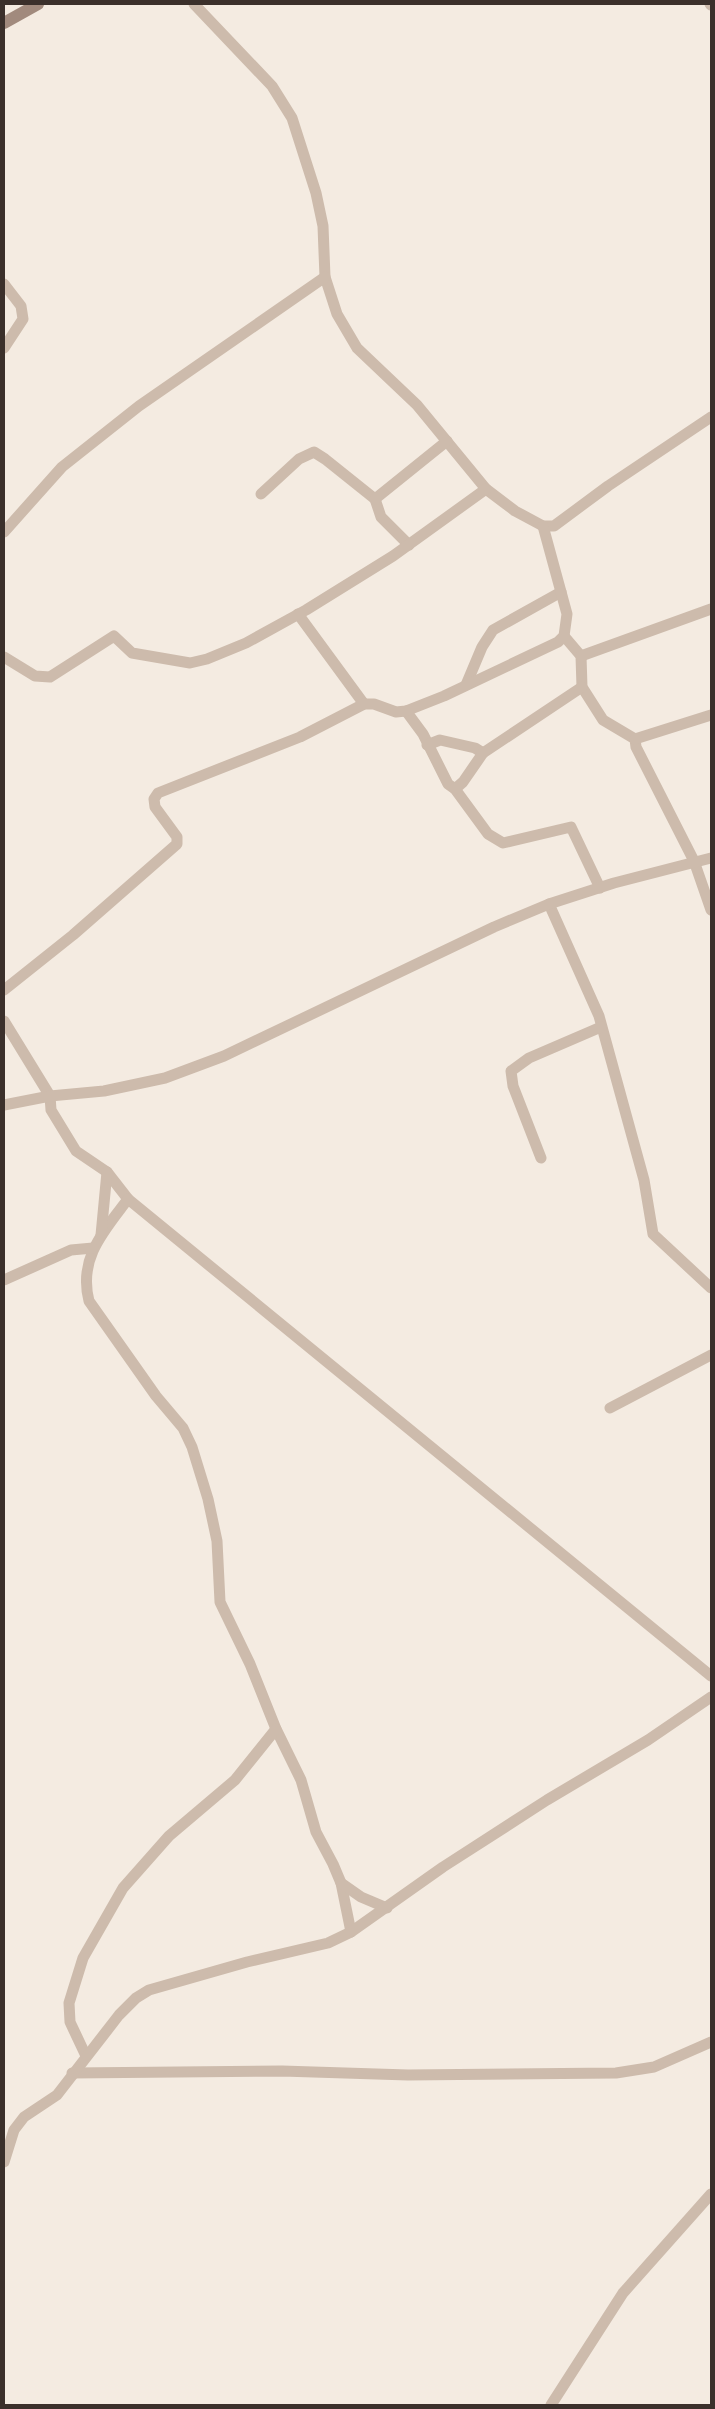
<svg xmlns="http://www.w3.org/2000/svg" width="715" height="2409" viewBox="0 0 715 2409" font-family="'Golos Text',sans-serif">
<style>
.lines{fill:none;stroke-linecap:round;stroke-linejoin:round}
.street{stroke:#cdbbac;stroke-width:11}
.secondary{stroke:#a18a7d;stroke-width:12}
</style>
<rect width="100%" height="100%" fill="#f4ebe1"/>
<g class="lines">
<g class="street">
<path d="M194,4L272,86L292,118L316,193L323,226L325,277L337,314L357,348L417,405L486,489L515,511L543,526H554L608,486L711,417"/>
<path d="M710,4L711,5"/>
<path d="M4,284L21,306L23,319L4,348"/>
<path d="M261,494L299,459L314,452L325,459L375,499L381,517L409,545"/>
<path d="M375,499L447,441"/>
<path d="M4,532L62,467L139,406L325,277"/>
<path d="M298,614L364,704"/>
<path d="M564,636L581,656L582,687L603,720L635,739L636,747L694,861L711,910"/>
<path d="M581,656L711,609"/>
<path d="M4,657L35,676L50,677L114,636L132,653L190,663L207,659L246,643L306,610L393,556L486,489"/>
<path d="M466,685L482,647L493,630L561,592"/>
<path d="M406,711L423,734L448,784L455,789L488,834L503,843L571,827L600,888"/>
<path d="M635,739L711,715"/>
<path d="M427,745L440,740L475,748L483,753"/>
<path d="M455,789L463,782L483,753L582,687"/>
<path d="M549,904L599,1016L644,1180L653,1234L711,1288"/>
<path d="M4,990L73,935L177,844V837L155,807L154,799L158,793L300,737L364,704H374L396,712L406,711L444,696L558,642L564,636L567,614L543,526"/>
<path d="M4,1021L50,1096L51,1110L76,1151L107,1172L128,1199L711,1676"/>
<path d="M4,1105L50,1096L104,1091L165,1078L224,1056L494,927L549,904L614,883L711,858"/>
<path d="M541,1158L513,1086L511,1071L529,1058L601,1027"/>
<path d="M128,1199C104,1231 78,1258 89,1301L156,1396L183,1428L192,1447L208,1499L217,1541L220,1602L250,1664L276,1729L301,1780L316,1832L333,1864L341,1883L351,1932"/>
<path d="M101,1235L107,1172"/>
<path d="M4,1280L71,1250L93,1248"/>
<path d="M610,1408L711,1355"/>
<path d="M341,1883L361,1897L387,1908"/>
<path d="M86,2056L70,2022L69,2003L83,1958L123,1888L169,1836L235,1780L276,1729"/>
<path d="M72,2073L282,2071L408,2075L616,2073L654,2067L711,2042"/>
<path d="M4,2162L14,2130L24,2117L57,2095L119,2015L136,1998L149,1990L247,1962L328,1943L351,1932L443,1867L547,1800L648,1740L711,1697"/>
<path d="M551,2405L623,2293L711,2194"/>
</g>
<path class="secondary" d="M4,23L38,4"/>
</g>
<rect width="715" height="2409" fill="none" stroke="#3b302b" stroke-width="10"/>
</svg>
